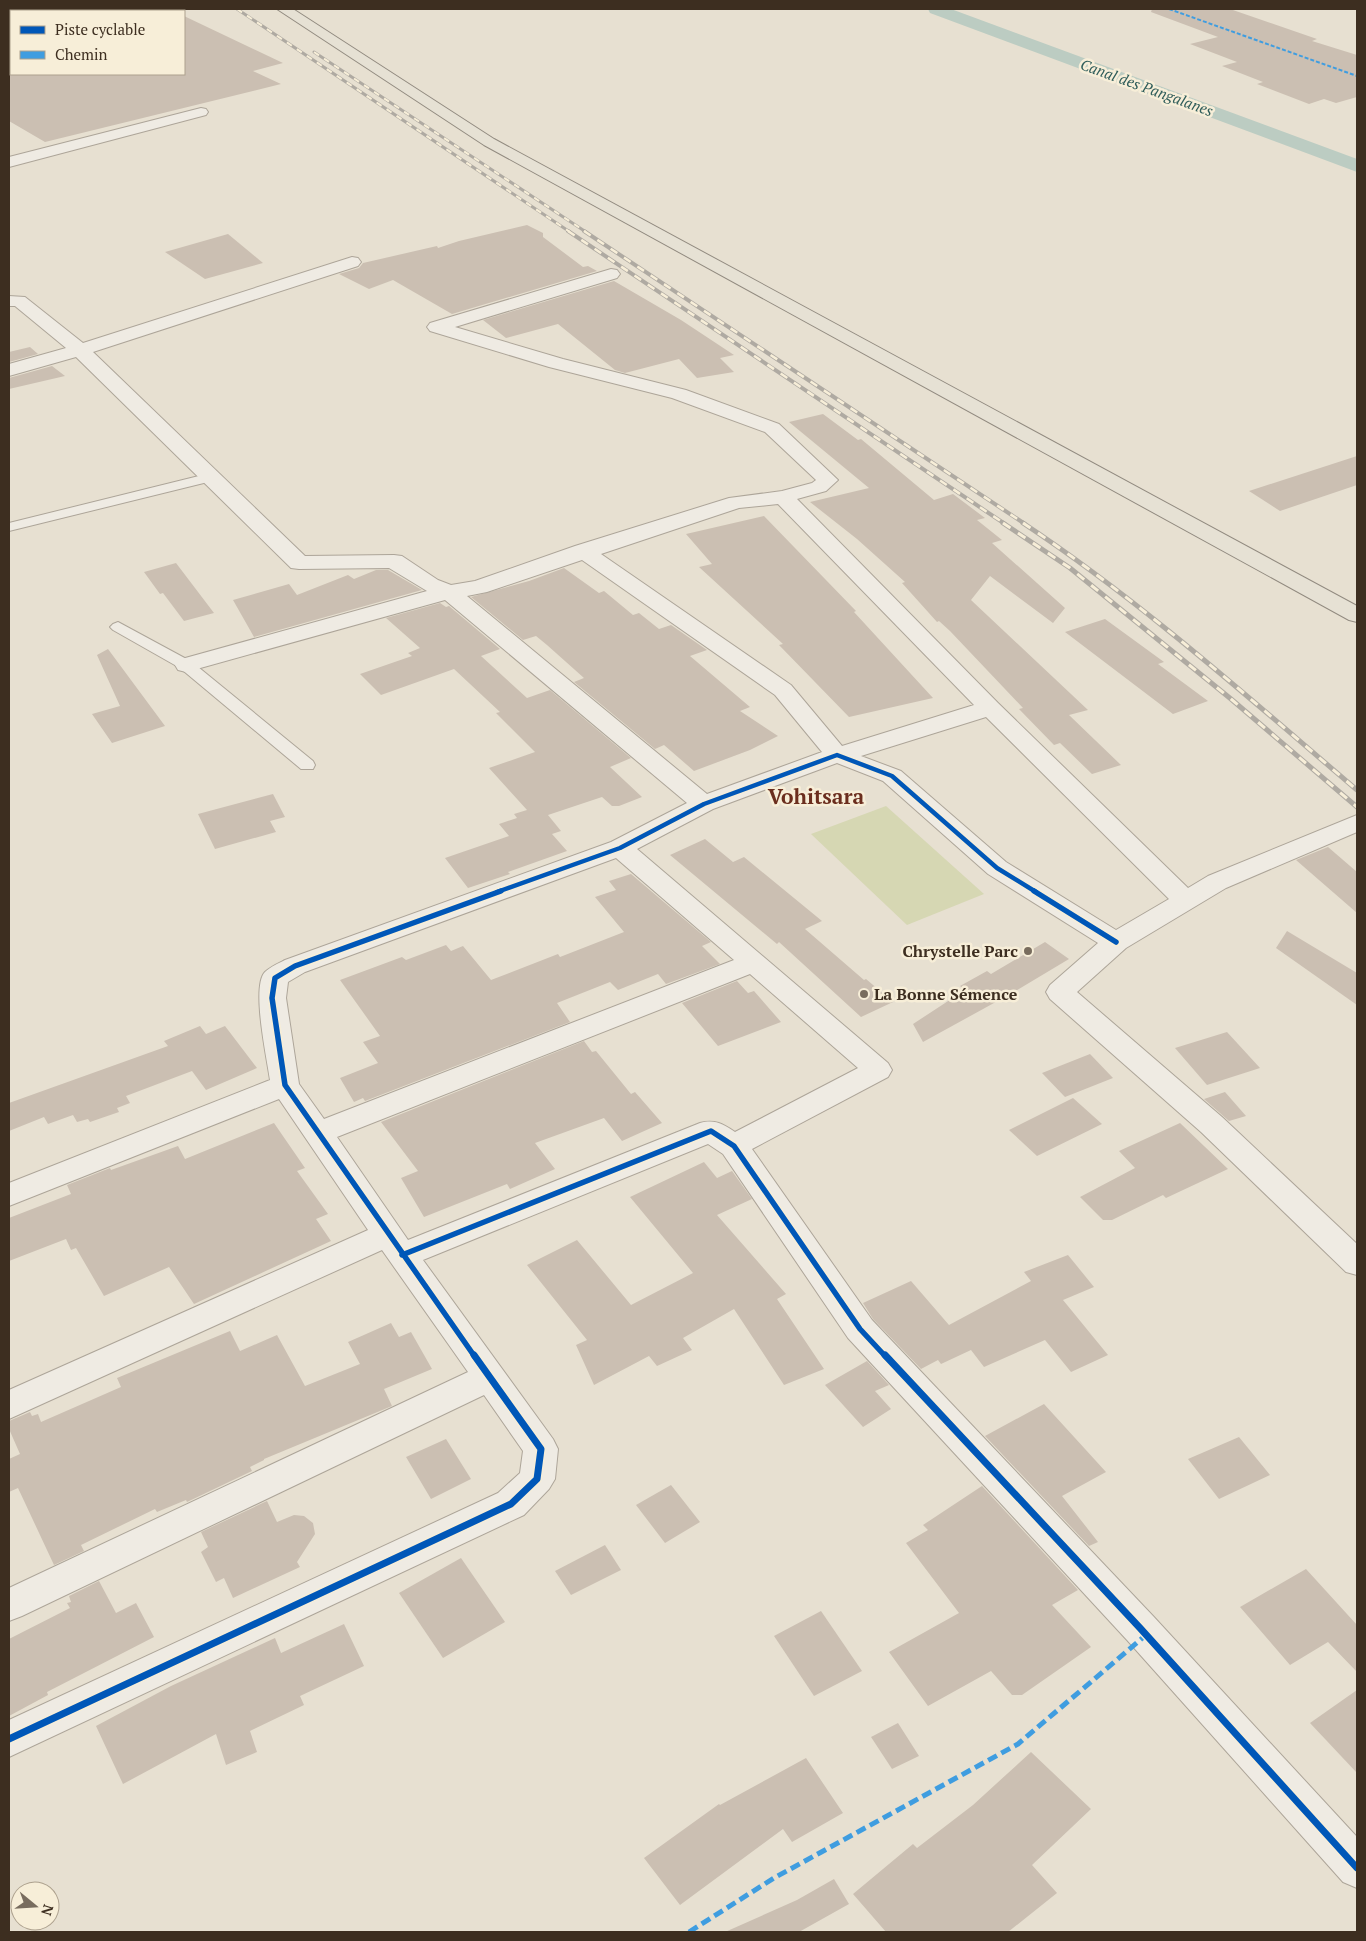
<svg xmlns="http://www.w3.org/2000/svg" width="1366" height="1941" viewBox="0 0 1366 1941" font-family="'PT Serif',serif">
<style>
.green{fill:#d6d7b3}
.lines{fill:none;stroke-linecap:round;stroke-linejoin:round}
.canal{fill:#bcccc2;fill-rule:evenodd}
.building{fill:#cbbfb2}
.service-casing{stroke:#ada599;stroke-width:2}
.minor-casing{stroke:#ada599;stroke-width:2}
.primary-casing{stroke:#928b80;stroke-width:2}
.service{fill:#efebe3;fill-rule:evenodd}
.minor{fill:#efebe3;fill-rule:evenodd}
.primary{fill:#e6e1d4;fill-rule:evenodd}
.rail-far2-casing{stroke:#afaaa2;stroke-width:3}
.rail-far1-casing{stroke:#afaaa2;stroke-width:4}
.rail-casing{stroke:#afaaa2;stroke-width:5}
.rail-far2{stroke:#f7eed8;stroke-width:2;stroke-dasharray:6;stroke-linecap:butt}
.rail-far1{stroke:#f7eed8;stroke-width:2.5;stroke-dasharray:8;stroke-linecap:butt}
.rail{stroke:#f7eed8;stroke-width:3;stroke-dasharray:9;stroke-linecap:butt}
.quiet-far1{stroke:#3f9de0;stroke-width:2;stroke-dasharray:4 2;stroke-linecap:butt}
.quiet{stroke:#3f9de0;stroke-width:5;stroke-dasharray:10 5;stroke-linecap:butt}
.cycleway-far2-casing{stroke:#f7eed8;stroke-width:7}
.cycleway-far1-casing{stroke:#f7eed8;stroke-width:9}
.cycleway-casing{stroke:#f7eed8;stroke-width:10}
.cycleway-far2{stroke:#0057b8;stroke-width:4.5}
.cycleway-far1{stroke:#0057b8;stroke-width:5.5}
.cycleway{stroke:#0057b8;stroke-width:7}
.poi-dot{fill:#786c5e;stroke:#f7eed8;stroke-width:2}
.labels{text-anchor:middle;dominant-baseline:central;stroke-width:5;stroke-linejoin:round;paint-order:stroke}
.far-water-label{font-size:15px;font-style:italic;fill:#2f5d5a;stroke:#f7eed8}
.poi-label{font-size:16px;font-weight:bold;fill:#3d2e20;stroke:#f7eed8;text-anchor:end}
.district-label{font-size:21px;font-weight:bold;fill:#6b2e1e;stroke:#f7eed8}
</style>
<rect width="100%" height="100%" fill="#e7e0d1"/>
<path class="green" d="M886,806L984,894L907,925L811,834Z"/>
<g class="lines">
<path class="canal" d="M928,9H951L1357,159V172L930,13Z"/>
</g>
<g class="building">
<path d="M1152,9H1230L1317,39L1312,41L1357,55V97L1336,103L1324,99L1309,104L1257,84L1263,82L1222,66L1237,62L1190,44L1218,37L1151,12Z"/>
<path d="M184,16L283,63L253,71L281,84L45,142L9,121V75L184,74Z"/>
<path d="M527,225L543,233V237L583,267L588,266L597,271L452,314L393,280L369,289L339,274L359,268L363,263L437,246L438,248L459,241Z"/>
<path d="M228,234L263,263L205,279L165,252Z"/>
<path d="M614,281L681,320L734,355L720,358L734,372L697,378L679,359L625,373L615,370L558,324L506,338L483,320Z"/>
<path d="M30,347L38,354L9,362V352Z"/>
<path d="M52,366L65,376L9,389V378Z"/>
<path d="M823,414L858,440L861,439L934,500L953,494L985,518L977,520L1002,540L992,543L1065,608L1053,623L990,576L971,600L1088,710L1069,715L1121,765L1092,774L1060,743L1054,745L1019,709L1023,708L950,631L939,621L937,622L902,583L905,582L857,539L810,502L869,488L789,422Z"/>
<path d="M1357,456V485L1280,511L1249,491Z"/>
<path d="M764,516L856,611L854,612L933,698L849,717L779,645L783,644L699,567L712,564L686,534Z"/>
<path d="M176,563L214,613L184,621L163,593L160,594L144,572Z"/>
<path d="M564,568L599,593L604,591L633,615L639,613L659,629L671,625L707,650L690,656L750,707L740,711L778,736L750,750L694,771L664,745L655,749L574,682L584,678L547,645L536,636L523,640L471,597L529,581Z"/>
<path d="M376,570H388L422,590L254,637L233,600L289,584L297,595L348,575L354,579Z"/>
<path d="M440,603L446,607L449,606L500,649L481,656L527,698L550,690L631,758L610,767L642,797L619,806H612L602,797L548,815L561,831L552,834L567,851L508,872L510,874L468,888L445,858L509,836L499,824L517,818L514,814L527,810L489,768L535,752L496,713L500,712L454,669L381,695L360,674L412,656L408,653L420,648L386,618Z"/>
<path d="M1105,619L1164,662L1158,664L1208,701L1173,714L1065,632Z"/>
<path d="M108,649L165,726L112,743L92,714L120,706L97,655Z"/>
<path d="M273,794L285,817L270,821L276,832L215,849L198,814Z"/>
<path d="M705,839L733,862L744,857L822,921L805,929L864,980L866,979L893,1002L861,1017L779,942L777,944L670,855Z"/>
<path d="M1328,847L1357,872V913L1296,860Z"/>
<path d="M631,874L711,942L702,946L720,964L666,984L658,974L618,990L610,982L557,1003L570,1022L365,1101L363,1098L354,1102L340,1078L378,1063L363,1042L380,1036L340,980L402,957L406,960L446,945L451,951L463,946L491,980L558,954L560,957L624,932L595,897L616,890L609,881Z"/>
<path d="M1287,931L1357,973V1005L1276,948Z"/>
<path d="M1045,942L1069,959L1014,992L923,1042L913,1024L965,990L960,986L987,971L991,974Z"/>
<path d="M737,981L748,993L754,991L781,1022L718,1046L682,1003Z"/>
<path d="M200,1026L206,1034L225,1026L257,1068L206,1090L192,1071L126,1096L130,1103L117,1108L119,1112L90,1122L88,1119L77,1122L73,1115L48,1124L44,1117L9,1131V1103L168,1046L164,1041Z"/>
<path d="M1227,1032L1260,1068L1207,1085L1175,1048Z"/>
<path d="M584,1041L592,1052L596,1051L631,1094L635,1092L662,1123L622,1141L604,1118L535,1143L555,1169L510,1189L507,1184L424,1217L401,1178L418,1171L381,1122Z"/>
<path d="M1090,1054L1113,1078L1065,1097L1042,1073Z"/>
<path d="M1225,1092L1246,1116L1229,1121L1204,1099Z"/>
<path d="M1073,1098L1102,1124L1037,1156L1009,1130Z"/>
<path d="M274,1123L305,1168L297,1171L328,1214L316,1219L331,1241L194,1304L169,1267L104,1296L76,1248L71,1250L66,1239L9,1261V1218L71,1194L67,1185L110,1168L111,1170L178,1146L185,1159Z"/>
<path d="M1180,1123L1228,1169L1166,1198L1163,1195L1112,1220H1103L1080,1197L1135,1168L1119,1151Z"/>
<path d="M704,1162L717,1178L732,1171L752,1199L717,1215L786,1294L777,1299L824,1369L784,1385L734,1309L683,1338L692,1350L657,1366L649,1356L594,1385L576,1345L587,1340L527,1265L577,1240L631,1305L693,1273L630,1197Z"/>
<path d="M1068,1255L1094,1287L1063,1300L1108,1355L1071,1372L1045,1340L984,1367L971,1350L941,1364L938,1360L921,1369L873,1319L863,1303L911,1281L949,1325L1031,1281L1024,1272Z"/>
<path d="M391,1323L399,1337L411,1332L432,1369L384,1389L392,1406L264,1459V1460L250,1467L252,1471L187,1502L186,1500L157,1512L155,1509L81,1545L84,1551L54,1565L18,1488L9,1492V1459L20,1454L9,1429V1421L30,1412L32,1416L38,1414L41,1422L121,1387L117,1378L230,1331L240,1351L277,1335L305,1386L360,1364L348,1342Z"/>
<path d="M867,1361L889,1385L875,1391L891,1409L863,1427L825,1385Z"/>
<path d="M1044,1404L1106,1472L1062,1496L1098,1542L1089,1546L985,1436Z"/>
<path d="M1239,1437L1270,1475L1219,1499L1188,1459Z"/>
<path d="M446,1439L471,1479L431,1499L406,1457Z"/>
<path d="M671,1485L700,1522L665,1543L636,1505Z"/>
<path d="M982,1486L1078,1590L1052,1605L1091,1647L1022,1695H1012L991,1671L928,1706L889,1652L959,1613L906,1543L928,1530L923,1525Z"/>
<path d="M267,1501L277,1522L294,1515L304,1516L313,1523L315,1534L297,1562L300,1567L233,1598L224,1578L216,1582L201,1552L208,1547L201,1532Z"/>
<path d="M605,1545L621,1570L571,1595L555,1571Z"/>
<path d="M461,1558L505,1622L443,1658L399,1593Z"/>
<path d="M1306,1569L1357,1625V1672L1328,1642L1290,1665L1240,1607Z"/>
<path d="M99,1581L116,1613L136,1603L154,1637L47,1692L48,1695L9,1716V1639L70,1608L67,1603L71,1602L69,1596Z"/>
<path d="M821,1611L862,1671L814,1696L774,1636Z"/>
<path d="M344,1624L364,1666L300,1696L304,1705L250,1731L257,1752L226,1765L216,1734L123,1784L96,1726L171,1686L275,1638L281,1653Z"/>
<path d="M1357,1690V1773L1310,1723Z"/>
<path d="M898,1723L919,1756L892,1769L871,1737Z"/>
<path d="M1031,1752L1091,1809L1032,1865L1057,1893L1008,1932H886L853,1894L913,1844L917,1848L973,1805Z"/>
<path d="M806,1758L843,1813L792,1842L783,1829L680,1905L644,1858L719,1804L720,1805Z"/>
<path d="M834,1879L849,1904L799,1932H725L797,1900Z"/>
</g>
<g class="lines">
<g class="service-casing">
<g id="service">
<path d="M211,473L216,474L218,477L216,480L9,531V523Z"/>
<path d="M118,622L192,662L313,761L315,765L313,769H301L180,668L113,630L110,627L113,624Z"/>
</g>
</g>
<g class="minor-casing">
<g id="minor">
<path d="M24,9H47L45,11H23Z"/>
<rect x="9" y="65" width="2" height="8"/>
<path d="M201,108L206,109L208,112L206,115L9,167V157Z"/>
<path d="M352,257L358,258L361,262L358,266L93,352L305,556L394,555L402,556L438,580L451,585L475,581L575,546L729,498L782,491L812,483L816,480L765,432L672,398L549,367L430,331L427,327L430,323L611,269L617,270L620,274L617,278L455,327L563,359L686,390L779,424L838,480L826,491L797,499L998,703L1188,888L1208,876L1357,815V832L1226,888L1126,948L1077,992L1222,1117L1357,1244V1275L1346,1272L1201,1132L1050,999L1046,992L1050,985L1098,943L988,874L883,781L837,763L713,809L637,849L888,1063L892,1070L888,1077L752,1149L872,1320L1153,1616L1357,1837V1888L1343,1882L1127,1640L848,1338L723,1154L708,1144L423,1260L553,1439L558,1449L555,1479L549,1489L524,1515L9,1757V1720L498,1493L520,1473L523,1451L484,1395L22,1616L9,1621V1588L468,1372L382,1250L9,1419V1390L368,1230L279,1099L9,1206V1183L270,1080C267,1059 251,986 265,972C270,967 279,963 285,960L611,842L687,803L445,600L186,672L178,670L175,665L178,660L427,591L389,568L299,569L291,568L76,357L9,376V364L66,348L15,306H9V296L25,297L83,343ZM778,504L974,705L842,746L791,685L601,554L739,508ZM582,560L775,695L822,752L707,794L467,596L487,592ZM986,717L1169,899L1116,930L1006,862L901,771L861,756ZM616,858L734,960L324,1119L299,1084L286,998L288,982L305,972ZM750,974L858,1068L735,1132C723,1124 715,1119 700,1123L408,1240L337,1137Z"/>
</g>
</g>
<g class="primary-casing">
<path id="primary" d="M277,9H293L494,139L1357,606V622L1349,620L484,145Z"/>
</g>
<use href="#service" class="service"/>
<use href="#minor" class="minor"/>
<use href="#primary" class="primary"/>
<g class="rail-far2-casing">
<g id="rail-far2">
<path d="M237,9L570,232"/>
<path d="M314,52L586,232"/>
</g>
</g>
<g class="rail-far1-casing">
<g id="rail-far1">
<path d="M568,231L1005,524"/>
<path d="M584,231L1025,524"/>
</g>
</g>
<g class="rail-casing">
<g id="rail">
<path d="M1003,523L1070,568L1231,699L1357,807"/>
<path d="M1023,523C1142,602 1249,698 1357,790"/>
</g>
</g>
<use href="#rail-far2" class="rail-far2"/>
<use href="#rail-far1" class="rail-far1"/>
<use href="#rail" class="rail"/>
<path class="quiet-far1" d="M1169,9L1357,76"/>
<path class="quiet" d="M689,1932L774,1878L1018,1744L1146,1635"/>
<g class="cycleway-far2-casing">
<path id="cycleway-far2" d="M497,892L620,848L704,804L837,755L892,776L997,868L1036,892"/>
</g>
<g class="cycleway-far1-casing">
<g id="cycleway-far1">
<path d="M1034,891L1116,942"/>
<path d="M402,1255L711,1131L734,1146L860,1329L886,1357"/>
<path d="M475,1357L285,1085L272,998L275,978L295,966L501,891"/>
</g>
</g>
<g class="cycleway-casing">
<g id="cycleway">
<path d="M885,1355L1140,1628L1357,1868"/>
<path d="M9,1739L511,1504L537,1479L541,1449L474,1355"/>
</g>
</g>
<use href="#cycleway-far2" class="cycleway-far2"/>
<use href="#cycleway-far1" class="cycleway-far1"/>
<use href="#cycleway" class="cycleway"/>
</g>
<g class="poi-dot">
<circle cx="1028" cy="951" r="5"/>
<circle cx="864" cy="994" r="5"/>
</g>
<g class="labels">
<g class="far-water-label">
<text transform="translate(1147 87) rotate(20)">Canal des Pangalanes</text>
</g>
<g class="poi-label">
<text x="1018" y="951">Chrystelle Parc</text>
<text x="874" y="994" text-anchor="start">La Bonne Sémence</text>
</g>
<g class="district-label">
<text x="816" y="796">Vohitsara</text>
</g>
</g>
<rect width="1366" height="1941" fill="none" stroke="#3d2e20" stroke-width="20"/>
<rect x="10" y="10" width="175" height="65" fill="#f7eed8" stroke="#ada18e"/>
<rect x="20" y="26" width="25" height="8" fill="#0057b8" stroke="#ada18e"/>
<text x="55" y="35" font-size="15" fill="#3d2e20">Piste cyclable</text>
<rect x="20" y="51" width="25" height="8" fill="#3f9de0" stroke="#ada18e"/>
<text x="55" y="60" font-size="15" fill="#3d2e20">Chemin</text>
<g transform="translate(35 1906) rotate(108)"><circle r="24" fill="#f7eed8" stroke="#ada18e"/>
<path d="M0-4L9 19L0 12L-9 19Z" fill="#786c5e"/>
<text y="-8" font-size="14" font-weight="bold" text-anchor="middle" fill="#3d2e20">N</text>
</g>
</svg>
